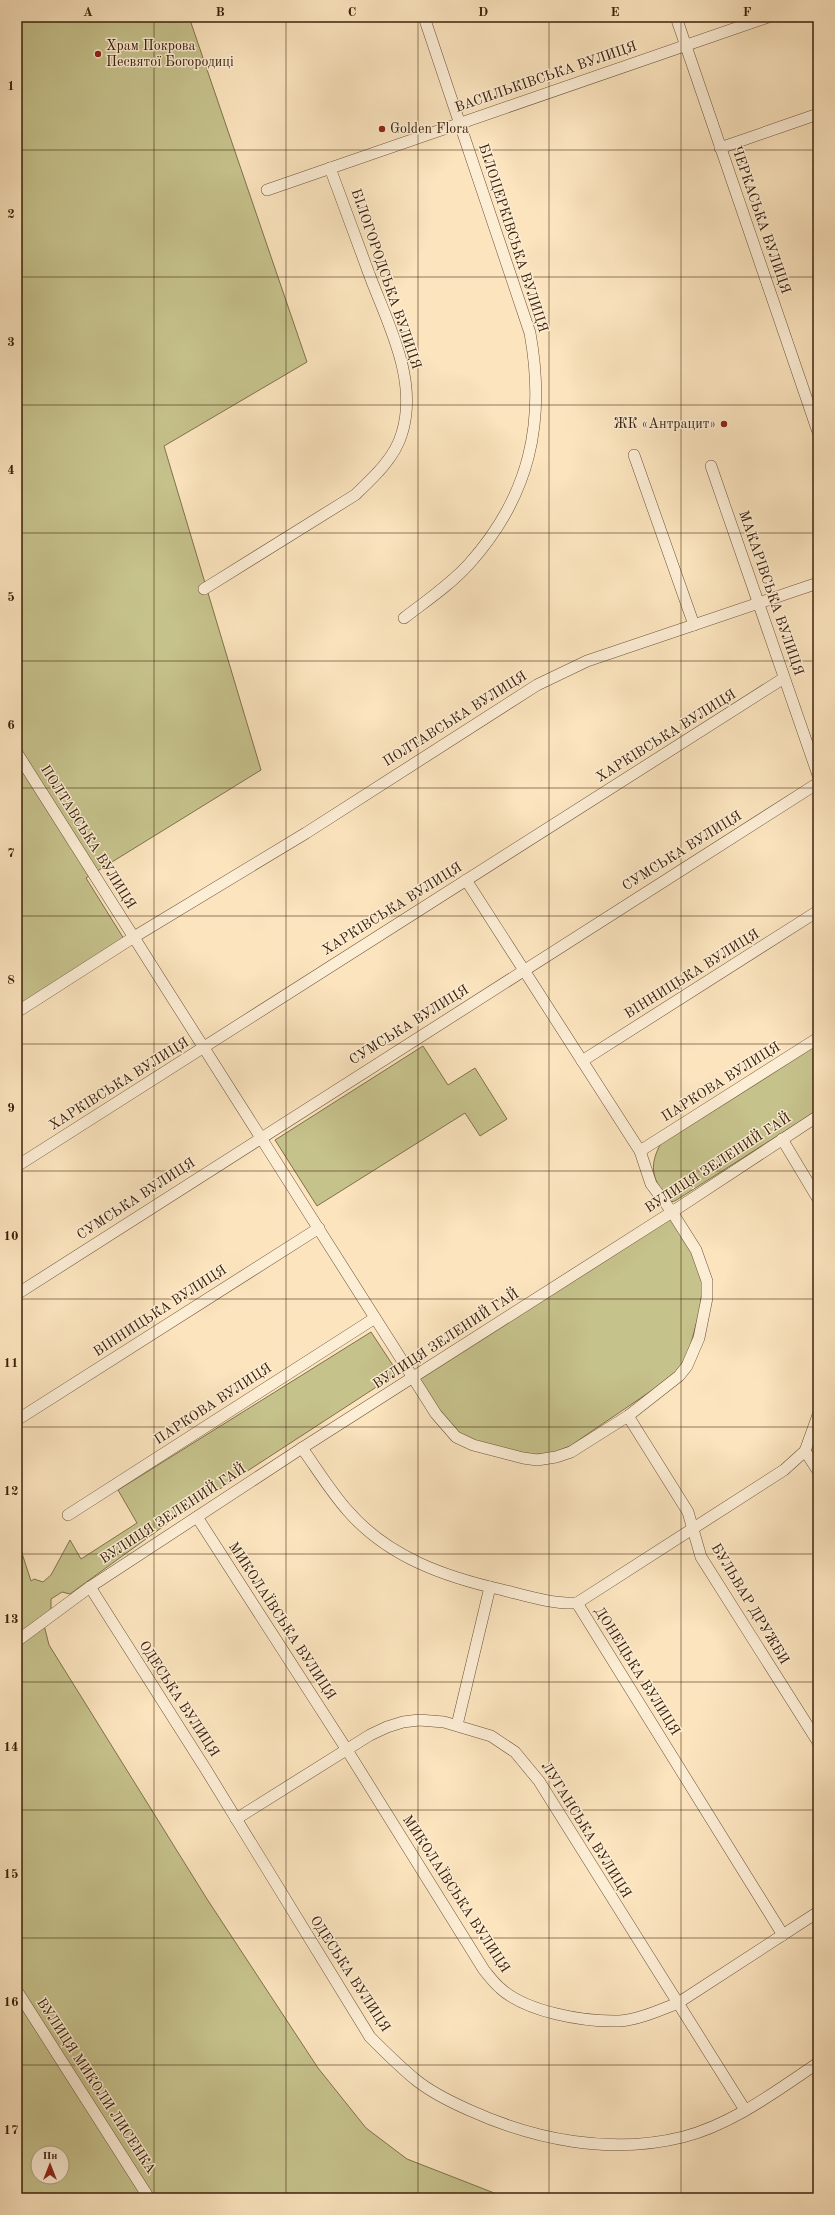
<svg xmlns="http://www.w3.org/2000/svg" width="835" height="2215" viewBox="0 0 835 2215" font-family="'Old Standard TT',serif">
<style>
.green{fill:#c6c28c;stroke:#81714b;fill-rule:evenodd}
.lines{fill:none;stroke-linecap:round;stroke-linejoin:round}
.street-casing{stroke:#6c5137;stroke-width:12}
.street{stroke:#fcedd5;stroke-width:11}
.grid{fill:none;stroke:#3c200a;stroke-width:1;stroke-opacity:0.55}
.poi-dot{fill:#8f2418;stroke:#fcedd5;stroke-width:1.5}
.labels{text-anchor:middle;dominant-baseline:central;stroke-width:3;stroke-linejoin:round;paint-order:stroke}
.poi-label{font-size:14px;fill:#3c200a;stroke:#fcedd5;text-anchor:start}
.street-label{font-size:14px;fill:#3c200a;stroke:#fcedd5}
.neatline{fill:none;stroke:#3c200a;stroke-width:1.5}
.grid-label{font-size:13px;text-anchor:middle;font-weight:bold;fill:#3c200a}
</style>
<rect width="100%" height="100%" fill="#fbe4be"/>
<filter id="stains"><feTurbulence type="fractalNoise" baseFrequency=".005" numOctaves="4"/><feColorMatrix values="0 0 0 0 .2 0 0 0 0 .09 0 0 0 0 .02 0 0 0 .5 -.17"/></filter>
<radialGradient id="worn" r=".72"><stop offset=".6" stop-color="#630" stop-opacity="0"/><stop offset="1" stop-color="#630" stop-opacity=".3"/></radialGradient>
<g class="green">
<path d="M17,17H189L307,362L164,446L261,770L86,878L124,939L17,1008Z"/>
<path d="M818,1042V1110L675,1201L669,1202C654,1180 647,1169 661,1143Z"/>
<path d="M423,1046L448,1085L475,1068L507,1119L480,1136L465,1113L317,1206L275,1140Z"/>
<path d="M672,1212L696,1250L703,1280L700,1310L691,1343L685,1362L676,1374L570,1446L553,1453L530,1455L472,1441L453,1429L413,1378Z"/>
<path d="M371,1332L398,1373L172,1520L70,1594L62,1592L51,1599V1611L42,1617L49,1645L207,1899L318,2068L366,2128L407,2159L507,2198H17V1538L31,1581L34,1579L43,1582L51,1575L70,1540L81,1559L137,1523L118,1490ZM38,2153H62V2177H38Z"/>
</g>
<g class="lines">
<g class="street-casing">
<g id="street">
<path d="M676,17L818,432"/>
<path d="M720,148L818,114"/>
<path d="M267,190L768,17"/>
<path d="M634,455L694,625"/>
<path d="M711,466L818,775"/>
<path d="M204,589L355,495C373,478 395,458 402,433C418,381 389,326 371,279C357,242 344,205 330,168"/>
<path d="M404,618C426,601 450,585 469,564C530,496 546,422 530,333L424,17"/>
<path d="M17,753L436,1414L456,1437L473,1445L523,1458L537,1460L556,1457L571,1452L628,1416L679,1376L687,1366L699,1338L707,1298V1281L696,1250L672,1212L651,1184L640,1151L466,880"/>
<path d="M17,1012L134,937L306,833L537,685L587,661L818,583"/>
<path d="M582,1061L818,911"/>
<path d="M782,1139L818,1199"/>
<path d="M640,1151L818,1038"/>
<path d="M17,1166L784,678"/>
<path d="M17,1294L818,783"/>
<path d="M818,1415L805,1451L818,1471"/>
<path d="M628,1416L688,1512L701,1557L818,1742"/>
<path d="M17,1420L319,1228"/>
<path d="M302,1448C317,1469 331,1492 348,1511C388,1557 445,1577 503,1590C527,1596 552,1604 577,1603L783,1935"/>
<path d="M68,1515L375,1318"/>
<path d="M197,1517L347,1750L484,1970C489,1976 494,1983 500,1988C526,2012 584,2022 619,2021C638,2020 660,2010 678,2003L818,1912"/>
<path d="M90,1587L205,1768L370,2037C385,2052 400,2067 416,2080C432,2093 451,2102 469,2110C535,2140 611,2155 683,2137C733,2124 776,2091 818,2063"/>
<path d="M577,1603L784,1470L805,1451"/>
<path d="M17,1641L90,1587L302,1448L672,1212L818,1116"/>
<path d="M457,1725L490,1587"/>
<path d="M236,1819L370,1735L387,1727L403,1722L419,1720L444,1722L491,1736L515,1752L539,1781L745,2110"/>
<path d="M17,1991L149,2198"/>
</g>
</g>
<use href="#street" class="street"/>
</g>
<path class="grid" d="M154,17V2198M286,17V2198M418,17V2198M549,17V2198M681,17V2198M17,150H818M17,277H818M17,405H818M17,533H818M17,661H818M17,788H818M17,916H818M17,1044H818M17,1171H818M17,1299H818M17,1427H818M17,1554H818M17,1682H818M17,1810H818M17,1938H818M17,2065H818"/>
<g class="poi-dot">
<circle cx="98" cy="54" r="4"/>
<circle cx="382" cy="129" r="4"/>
<circle cx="724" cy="424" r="4"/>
</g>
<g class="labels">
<g class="poi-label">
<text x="106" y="46">Храм Покрова<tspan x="106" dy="16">Песвятої Богородиці</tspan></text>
<text x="390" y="129">Golden Flora</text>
<text x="716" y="424" text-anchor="end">ЖК «Антрацит»</text>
</g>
<g class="street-label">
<text transform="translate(546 77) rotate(-19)">ВАСИЛЬКІВСЬКА ВУЛИЦЯ</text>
<text transform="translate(761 220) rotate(71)">ЧЕРКАСЬКА ВУЛИЦЯ</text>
<text transform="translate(513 238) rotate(72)">БІЛОЦЕРКІВСЬКА ВУЛИЦЯ</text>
<text transform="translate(386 279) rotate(71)">БІЛОГОРОДСЬКА ВУЛИЦЯ</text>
<text transform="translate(771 593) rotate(71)">МАКАРІВСЬКА ВУЛИЦЯ</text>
<text transform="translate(455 719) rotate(-32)">ПОЛТАВСЬКА ВУЛИЦЯ</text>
<text transform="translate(666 736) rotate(-32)">ХАРКІВСЬКА ВУЛИЦЯ</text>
<text transform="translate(88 837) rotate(58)">ПОЛТАВСЬКА ВУЛИЦЯ</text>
<text transform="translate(682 851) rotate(-32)">СУМСЬКА ВУЛИЦЯ</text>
<text transform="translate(392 909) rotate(-32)">ХАРКІВСЬКА ВУЛИЦЯ</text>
<text transform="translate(692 974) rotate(-32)">ВІННИЦЬКА ВУЛИЦЯ</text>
<text transform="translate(409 1025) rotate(-32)">СУМСЬКА ВУЛИЦЯ</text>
<text transform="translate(721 1082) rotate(-32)">ПАРКОВА ВУЛИЦЯ</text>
<text transform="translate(119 1084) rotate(-32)">ХАРКІВСЬКА ВУЛИЦЯ</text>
<text transform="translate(718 1163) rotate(-33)">ВУЛИЦЯ ЗЕЛЕНИЙ ГАЙ</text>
<text transform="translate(136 1199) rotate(-33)">СУМСЬКА ВУЛИЦЯ</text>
<text transform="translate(160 1311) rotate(-33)">ВІННИЦЬКА ВУЛИЦЯ</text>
<text transform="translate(446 1339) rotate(-33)">ВУЛИЦЯ ЗЕЛЕНИЙ ГАЙ</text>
<text transform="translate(213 1404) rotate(-33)">ПАРКОВА ВУЛИЦЯ</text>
<text transform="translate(173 1514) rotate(-33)">ВУЛИЦЯ ЗЕЛЕНИЙ ГАЙ</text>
<text transform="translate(750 1604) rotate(59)">БУЛЬВАР ДРУЖБИ</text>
<text transform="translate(282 1621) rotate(57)">МИКОЛАЇВСЬКА ВУЛИЦЯ</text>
<text transform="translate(637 1671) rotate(58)">ДОНЕЦЬКА ВУЛИЦЯ</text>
<text transform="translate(179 1699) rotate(57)">ОДЕСЬКА ВУЛИЦЯ</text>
<text transform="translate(586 1830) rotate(58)">ЛУГАНСЬКА ВУЛИЦЯ</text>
<text transform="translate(456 1894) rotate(57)">МИКОЛАЇВСЬКА ВУЛИЦЯ</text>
<text transform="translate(350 1974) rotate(57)">ОДЕСЬКА ВУЛИЦЯ</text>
<text transform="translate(96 2086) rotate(57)">ВУЛИЦЯ МИКОЛИ ЛИСЕНКА</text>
</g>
</g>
<rect width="835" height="2215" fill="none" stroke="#fbe4be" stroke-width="44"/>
<g transform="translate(50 2165)"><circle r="19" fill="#fcedd5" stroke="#af9b84"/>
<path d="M0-3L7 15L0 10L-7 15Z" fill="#8f2418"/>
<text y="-6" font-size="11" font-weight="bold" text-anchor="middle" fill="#3c200a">Пн</text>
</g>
<rect x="22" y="22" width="791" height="2171" class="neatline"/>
<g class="grid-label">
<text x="88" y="16">A</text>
<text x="220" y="16">B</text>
<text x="352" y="16">C</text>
<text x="483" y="16">D</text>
<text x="615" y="16">E</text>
<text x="747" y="16">F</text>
<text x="11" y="90">1</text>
<text x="11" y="218">2</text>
<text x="11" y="346">3</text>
<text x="11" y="474">4</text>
<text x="11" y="601">5</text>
<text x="11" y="729">6</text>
<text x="11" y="857">7</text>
<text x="11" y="984">8</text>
<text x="11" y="1112">9</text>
<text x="11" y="1240">10</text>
<text x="11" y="1367">11</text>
<text x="11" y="1495">12</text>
<text x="11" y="1623">13</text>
<text x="11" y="1751">14</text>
<text x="11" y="1878">15</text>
<text x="11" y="2006">16</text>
<text x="11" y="2134">17</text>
</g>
<rect width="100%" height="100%" filter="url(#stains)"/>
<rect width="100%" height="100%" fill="url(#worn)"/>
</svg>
